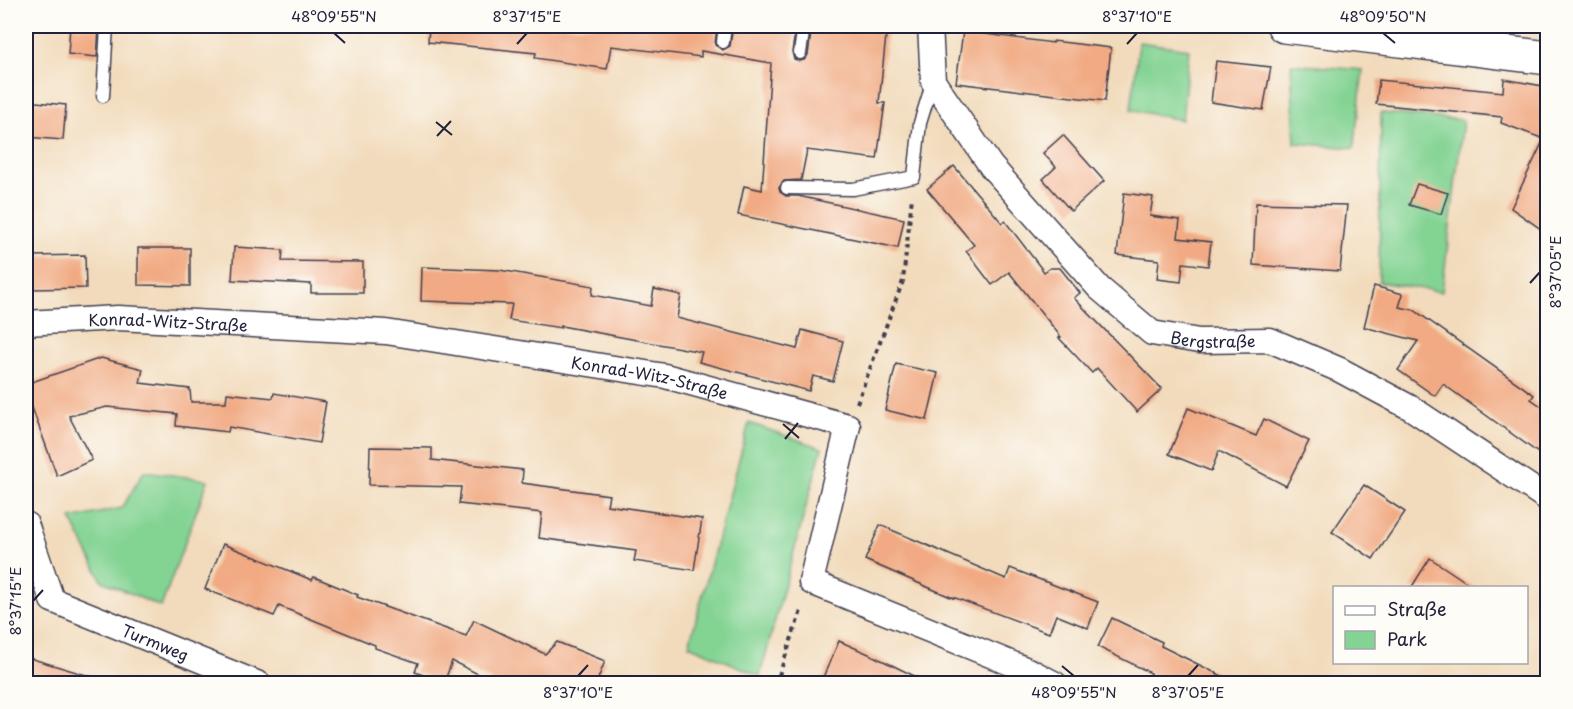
<svg xmlns="http://www.w3.org/2000/svg" width="1573" height="709" viewBox="0 0 1573 709" font-family="'Playpen Sans',sans-serif">
<style>
.green{fill:#83d393;stroke:#527a67;stroke-width:1.5}
.building{fill:#f1aa83}
.lines{fill:none;stroke-linecap:round;stroke-linejoin:round}
.lane-casing{stroke:#413e4e;stroke-width:15}
.street-casing{stroke:#413e4e;stroke-width:27}
.secondary-casing{stroke:#413e4e;stroke-width:36}
.path{stroke:#413e4e;stroke-width:4;stroke-dasharray:4.5 4.5;stroke-linecap:butt}
.lane{stroke:#fff;stroke-width:12}
.street{stroke:#fff;stroke-width:24}
.secondary{stroke:#fff;stroke-width:33}
.ticks{fill:none;stroke:#22223b;stroke-width:2}
.labels{text-anchor:middle;dominant-baseline:central;stroke-width:6;stroke-linejoin:round;paint-order:stroke}
.street-label{font-size:16px;fill:#22223b;stroke:#fdfcf7}
.neatline{fill:none;stroke:#22223b;stroke-width:2}
.ticks-label{font-size:15px;text-anchor:middle;fill:#22223b}
</style>
<rect width="100%" height="100%" fill="#fdfcf7"/>
<filter id="ink" filterUnits="userSpaceOnUse"><feTurbulence type="fractalNoise" baseFrequency=".0167" numOctaves="2"/><feDisplacementMap in="SourceGraphic" scale="12" xChannelSelector="R" yChannelSelector="G"/><feConvolveMatrix kernelMatrix="1 2 1 2 8 2 1 2 1" color-interpolation-filters="sRGB"/></filter>
<filter id="wash" filterUnits="userSpaceOnUse"><feTurbulence type="fractalNoise" baseFrequency=".008" numOctaves="4" result="noise"/><feDisplacementMap in="SourceGraphic" scale="24" xChannelSelector="R" yChannelSelector="G"/><feGaussianBlur stdDeviation="1.35" result="paint"/><feColorMatrix in="noise" values="0 0 0 0 0 0 0 0 0 0 0 0 0 0 0 0 0 1.4 0 .05"/><feComposite in="paint" operator="in"/></filter>
<g filter="url(#wash)">
<rect width="100%" height="100%" fill="#f2dbbc"/>
<g class="green">
<path d="M1139,42L1189,49L1182,120L1131,110Z"/>
<path d="M1291,64L1363,70L1354,148L1295,143Z"/>
<path d="M1381,113L1463,120L1442,292L1379,282Z"/>
<path d="M749,423L822,448L760,676L689,645Z"/>
<path d="M144,471L208,480L161,607L102,581L71,519L122,508Z"/>
</g>
<g id="blocks">
<g class="building">
<path d="M70,26L99,28L97,57L68,54Z"/>
<path d="M429,26H717L715,45L723,50L730,46L733,26H796L792,52L794,59L799,61L804,60L808,55L812,26H887L879,103H885L877,159L807,150L801,180L784,181L779,188L780,192L786,196H798L904,219L898,248L738,215L744,186L762,190L771,63L701,51V57L611,46L607,69L535,58L536,53L428,42Z"/>
<path d="M963,31L1053,43V41L1111,48L1105,101L956,83Z"/>
<path d="M1216,61L1271,67L1263,110L1211,102Z"/>
<path d="M1504,79L1548,87V234L1511,208L1544,139L1501,123L1502,117L1376,104L1379,80L1503,92Z"/>
<path d="M26,101L66,105L63,140L26,137Z"/>
<path d="M1063,135L1104,181L1071,211L1043,179L1056,167L1043,153Z"/>
<path d="M954,166L1002,223L1005,221L1044,272L1050,268H1060L1080,293L1074,298L1162,389L1137,412L1097,368L1092,373L1059,338L1061,337L1009,272L992,285L966,251L974,245L927,189Z"/>
<path d="M1417,184L1448,193L1441,214L1409,205Z"/>
<path d="M1124,193L1153,197L1150,216L1180,220L1178,238L1211,242L1208,266L1183,263L1181,282L1157,279L1159,260L1117,255Z"/>
<path d="M1256,203L1347,205L1340,271L1253,265Z"/>
<path d="M234,247L283,250L282,261L363,262V293H311V284L232,280Z"/>
<path d="M138,248H190V286L138,285Z"/>
<path d="M85,255L86,288L32,289L31,256Z"/>
<path d="M422,267L499,270L593,286L592,295L651,306L654,289L681,295L677,318L797,349L802,330L843,341L833,381L813,376L809,391L699,362L702,352L561,326V328L509,320L512,304L421,301Z"/>
<path d="M1374,286L1403,294L1399,307L1414,310L1534,395L1531,399L1548,411V460L1443,384L1435,396L1398,370L1418,341L1364,327Z"/>
<path d="M101,358L143,369L140,383L190,389L191,402H226L227,393L273,398L274,393L326,402L319,443L229,427L228,432L176,426L177,414L107,407L69,416L92,460L57,476L26,391V384Z"/>
<path d="M896,364L938,373L927,420L885,410Z"/>
<path d="M1188,408L1256,436L1264,419L1309,441L1286,486L1219,451L1211,471L1169,454Z"/>
<path d="M370,447L432,448V460L523,470L522,483L609,495L607,505L702,519L694,570L634,561L636,551L539,538L542,513L459,504L461,487L369,485Z"/>
<path d="M1364,485L1405,512L1373,559L1332,532Z"/>
<path d="M880,525L1006,579L1010,568L1098,602L1088,628L1056,615L1049,633L953,597V598L865,560Z"/>
<path d="M223,544L312,580L314,577L358,595L357,597L466,636L474,620L545,654L557,642L605,661L596,684H498L452,661L444,683L415,672L418,663L375,648V645L279,606L274,616L205,589Z"/>
<path d="M1430,558L1475,588H1411Z"/>
<path d="M1112,618L1162,642L1161,646L1238,684H1146L1151,673L1098,647Z"/>
<path d="M839,641L871,655L931,684H820Z"/>
<path d="M26,657L93,677L92,684H26Z"/>
</g>
</g>
</g>
<g filter="url(#ink)">
<use href="#blocks" fill-opacity="0" stroke="#413e4e" stroke-width="1.5"/>
<g class="lines">
<g class="lane-casing">
<g id="lane">
<path d="M723,42L725,26"/>
<path d="M800,53L804,26"/>
<path d="M103,96L107,26"/>
<path d="M787,188L853,189L914,177L920,123L933,81"/>
</g>
</g>
<g class="street-casing">
<g id="street">
<path id="s1" d="M930,26L933,81L991,166L1099,288L1152,333L1199,341L1270,340L1340,370L1411,408L1548,499"/>
<path id="s2" d="M26,323L118,318L386,332L665,376L848,426L811,582L1030,671L1055,684"/>
<path id="s3" d="M26,524L52,600L259,684"/>
</g>
</g>
<g class="secondary-casing">
<path id="secondary" d="M1284,26L1548,58"/>
</g>
<g class="path">
<path d="M536,29V26"/>
<path d="M857,403L903,281L912,197"/>
<path d="M776,684L802,608"/>
</g>
<use href="#lane" class="lane"/>
<use href="#street" class="street"/>
<use href="#secondary" class="secondary"/>
</g>
</g>
<path class="ticks" d="M334,33L345,43M1383,33L1395,43M517,44L527,33M1127,44L1137,33M436,122L452,135M437,136L451,121M1530,283L1540,272M783,424L799,438M785,439L798,423M33,601L43,590M1062,666L1074,676M578,676L588,665M1188,676L1198,665"/>
<g class="labels">
<g class="street-label">
<text stroke="none"><textPath href="#s2" startOffset="142">Konrad-Witz-Straße</textPath></text>
<text stroke="none"><textPath href="#s1" startOffset="452">Bergstraße</textPath></text>
<text stroke="none"><textPath href="#s2" startOffset="628">Konrad-Witz-Straße</textPath></text>
<text stroke="none"><textPath href="#s3" startOffset="192">Turmweg</textPath></text>
</g>
</g>
<rect width="1573" height="709" fill="none" stroke="#fdfcf7" stroke-width="66"/>
<rect x="1333" y="586" width="195" height="78" fill="#fdfcf7" stroke="#a5a5ac" stroke-width="1.5"/>
<rect x="1345" y="606" width="30" height="9" fill="#ffffff" stroke="#a5a5ac" stroke-width="1.5"/>
<text x="1387" y="616" font-size="18" fill="#22223b">Straße</text>
<rect x="1345" y="631" width="30" height="18" fill="#83d393" stroke="#a5a5ac" stroke-width="1.5"/>
<text x="1387" y="646" font-size="18" fill="#22223b">Park</text>
<rect x="33" y="33" width="1507" height="643" class="neatline"/>
<g class="ticks-label">
<text x="334" y="22">48°09'55"N</text>
<text x="527" y="22">8°37'15"E</text>
<text x="1137" y="22">8°37'10"E</text>
<text x="1383" y="22">48°09'50"N</text>
<text transform="translate(1556 272) rotate(-90)" y="5">8°37'05"E</text>
<text transform="translate(16 601) rotate(-90)" y="5">8°37'15"E</text>
<text x="578" y="698">8°37'10"E</text>
<text x="1074" y="698">48°09'55"N</text>
<text x="1188" y="698">8°37'05"E</text>
</g>
</svg>
